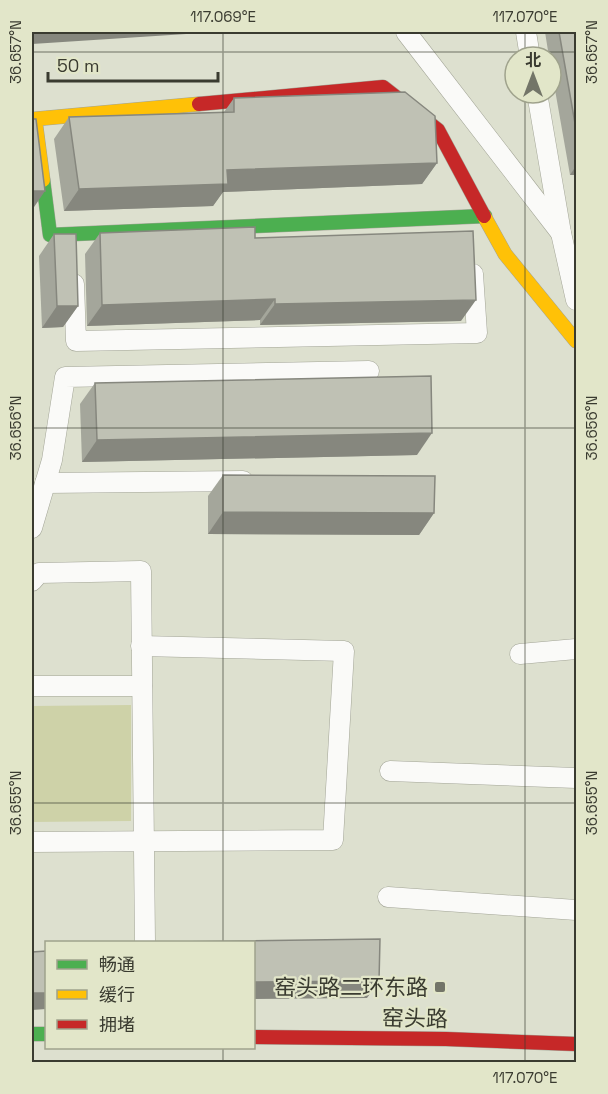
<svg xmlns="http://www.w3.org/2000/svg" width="608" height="1094" viewBox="0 0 608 1094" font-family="'Space Grotesk','Noto Sans SC',sans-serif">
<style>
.green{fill:#ced2a8}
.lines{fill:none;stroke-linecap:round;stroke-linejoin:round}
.street-casing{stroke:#a2a496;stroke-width:21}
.fast-casing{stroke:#a2a496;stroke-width:15}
.slow-casing{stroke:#a2a496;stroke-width:15}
.jam-casing{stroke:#a2a496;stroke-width:15}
.street{stroke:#fafaf8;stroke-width:20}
.fast{stroke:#4caf50;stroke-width:14}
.slow{stroke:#ffc107;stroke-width:14}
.jam{stroke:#c62828;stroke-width:14}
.wall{fill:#a4a69b}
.shaded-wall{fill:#86877e}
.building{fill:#bfc1b4;stroke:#86877e;stroke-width:1.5}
.ticks{fill:none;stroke:#3a3b30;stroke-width:1.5;stroke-opacity:0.45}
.poi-dot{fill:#737568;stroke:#e2e6c9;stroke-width:2}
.labels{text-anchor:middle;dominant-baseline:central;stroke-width:4.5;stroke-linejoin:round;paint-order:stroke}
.poi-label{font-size:22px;fill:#3a3b30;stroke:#e2e6c9;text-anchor:end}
.street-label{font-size:22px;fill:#3a3b30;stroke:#e2e6c9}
.neatline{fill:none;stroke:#3a3b30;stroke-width:2}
.ticks-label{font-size:15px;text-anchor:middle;fill:#3a3b30}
</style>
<rect width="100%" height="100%" fill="#dde0cf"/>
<path class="green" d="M131,705V821L32,822V706Z"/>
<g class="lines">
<g class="street-casing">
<g id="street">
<path d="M406,32L561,233"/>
<path d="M526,32L530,57"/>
<path d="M537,93L561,233L576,300"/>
<path d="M74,284L76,341L477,333L473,274"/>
<path d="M45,483L243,481"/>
<path d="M32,528L52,460L65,377L369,371"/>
<path d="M32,581L39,573L141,571L145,942"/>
<path d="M520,654L576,649"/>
<path d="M32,686H142"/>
<path d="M390,771L576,778"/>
<path d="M32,842L333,840L344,651L141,646"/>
<path d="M388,897L576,910"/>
</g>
</g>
<g class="fast-casing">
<g id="fast">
<path d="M43,180L50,235L485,216"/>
<path d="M32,1034H46"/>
</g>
</g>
<g class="slow-casing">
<g id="slow">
<path d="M43,180L35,119L199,104"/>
<path d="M484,216L505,254L576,341"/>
</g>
</g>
<g class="jam-casing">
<g id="jam">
<path d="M199,104L383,87L438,130L484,216"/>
<path d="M254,1037L446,1039L576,1044"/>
</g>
</g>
<use href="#street" class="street"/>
<use href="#fast" class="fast"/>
<use href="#slow" class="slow"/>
<use href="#jam" class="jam"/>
</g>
<g class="wall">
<path d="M545,32H576V175H570L551,67V57H549Z"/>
<path d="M234,98L437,163L422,184L223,192L213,206L64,211L54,139L69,117L224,112Z"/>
<path d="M100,233L255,238L461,321L260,325V320L87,326L85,254Z"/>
<path d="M54,234L78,306L63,327L42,328L39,256Z"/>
<path d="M95,383L417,455L82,462L80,404Z"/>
<path d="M223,475L434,513L419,535L208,534V496Z"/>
</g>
<g class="shaded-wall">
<path d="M32,32H217L32,44Z"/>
<path d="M437,163L422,184L223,192L213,206L64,211L79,189L227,170Z"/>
<path d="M576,166V175H570Z"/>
<path d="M32,191H45L32,210Z"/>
<path d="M275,299L260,320L87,326L102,305Z"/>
<path d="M476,300L461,321L260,325L275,304Z"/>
<path d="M57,306H78L63,327L42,328Z"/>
<path d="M432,433L417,455L82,462L97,440Z"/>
<path d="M223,512L434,513L419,535L208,534Z"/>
<path d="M379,981L367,998L254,999V982Z"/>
<path d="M32,993H46V1009L32,1010Z"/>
</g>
<g class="building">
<path d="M559,32H576V129Z"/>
<path d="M405,92L435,116L437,163L227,170L228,184L79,189L69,117L234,112V98Z"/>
<path d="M32,119H36L45,191H32Z"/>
<path d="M255,227V238L473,231L476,300L275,304V299L102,305L100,233Z"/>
<path d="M54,234H76L78,306H57Z"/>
<path d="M431,376L432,433L97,440L95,383Z"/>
<path d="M223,475L435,476L434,513L223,512Z"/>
<path d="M380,939L379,981L254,982V942H175Z"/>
<path d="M46,951V993H32V952Z"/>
</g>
<path class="ticks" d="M223,32V942M525,32V57M32,52H576M525,93V1062M32,428H576M32,803H576M223,1048V1062"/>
<rect class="poi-dot" x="434" y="981" width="12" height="12" rx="3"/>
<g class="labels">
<g class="poi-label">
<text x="428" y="987">窑头路二环东路</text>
</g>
<g class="street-label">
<text transform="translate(415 1018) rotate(1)">窑头路</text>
</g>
</g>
<rect width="608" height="1094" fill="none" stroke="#e2e6c9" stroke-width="66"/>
<rect x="45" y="941" width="210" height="108" fill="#e2e6c9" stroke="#9fa28c" stroke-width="1.5"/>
<rect x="57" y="960" width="30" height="9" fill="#4caf50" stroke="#9fa28c" stroke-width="1.5"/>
<text x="99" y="971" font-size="18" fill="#3a3b30">畅通</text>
<rect x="57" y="990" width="30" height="9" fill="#ffc107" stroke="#9fa28c" stroke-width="1.5"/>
<text x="99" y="1001" font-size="18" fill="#3a3b30">缓行</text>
<rect x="57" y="1020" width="30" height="9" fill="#c62828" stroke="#9fa28c" stroke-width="1.5"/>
<text x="99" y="1031" font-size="18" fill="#3a3b30">拥堵</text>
<g transform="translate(533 75)"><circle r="28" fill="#e2e6c9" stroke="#9fa28c" stroke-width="1.5"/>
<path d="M0-4.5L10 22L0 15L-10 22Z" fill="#737568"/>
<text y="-9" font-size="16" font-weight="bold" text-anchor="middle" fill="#3a3b30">北</text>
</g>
<path d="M48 72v9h170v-9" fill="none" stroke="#3a3b30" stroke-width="3"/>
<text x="57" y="72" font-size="18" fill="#3a3b30" stroke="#e2e6c9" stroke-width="4.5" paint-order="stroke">50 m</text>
<rect x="33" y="33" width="542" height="1028" class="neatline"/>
<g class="ticks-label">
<text x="223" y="22">117.069°E</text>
<text x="525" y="22">117.070°E</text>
<text transform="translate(16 52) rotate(-90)" y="5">36.657°N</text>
<text transform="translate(592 52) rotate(-90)" y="5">36.657°N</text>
<text transform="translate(16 428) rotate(-90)" y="5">36.656°N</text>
<text transform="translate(592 428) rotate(-90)" y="5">36.656°N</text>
<text transform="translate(16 803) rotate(-90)" y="5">36.655°N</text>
<text transform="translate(592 803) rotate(-90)" y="5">36.655°N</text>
<text x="525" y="1083">117.070°E</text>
</g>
</svg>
